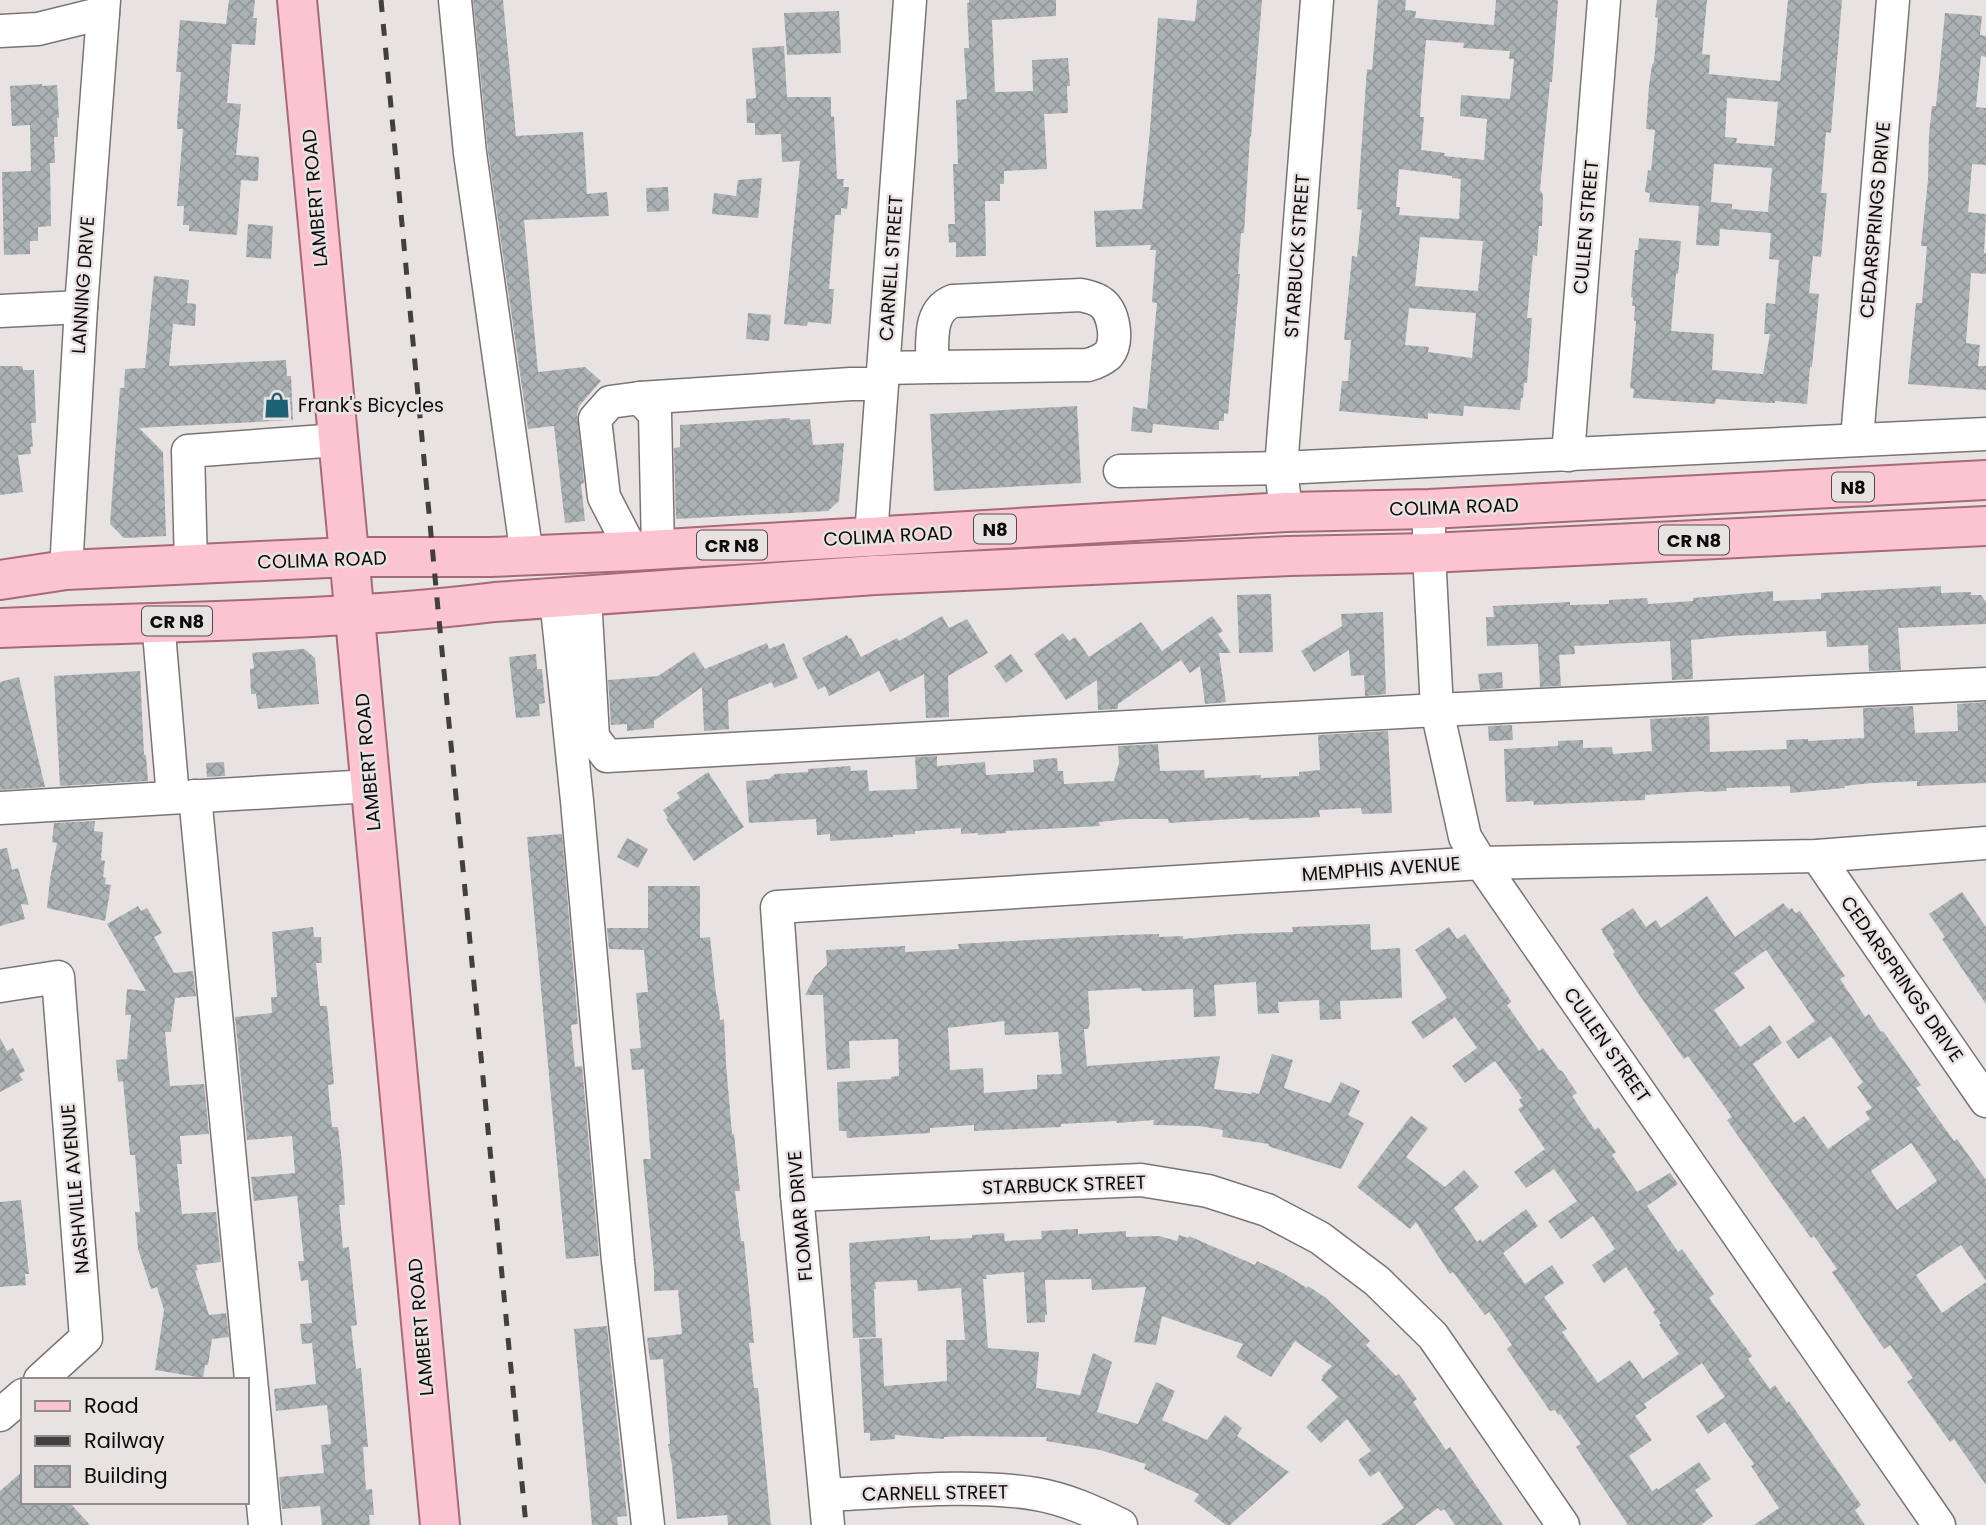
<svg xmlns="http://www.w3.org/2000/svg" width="1986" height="1525" viewBox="0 0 1986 1525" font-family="Poppins,sans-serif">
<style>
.building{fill:url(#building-cross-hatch);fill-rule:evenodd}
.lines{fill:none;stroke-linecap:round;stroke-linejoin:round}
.minor-casing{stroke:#7b7475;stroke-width:35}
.major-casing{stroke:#a76a77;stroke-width:42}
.minor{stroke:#fff;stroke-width:32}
.major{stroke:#fbc4d0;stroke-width:38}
.rail{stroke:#433f40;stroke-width:5;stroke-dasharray:12 12;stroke-linecap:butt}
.labels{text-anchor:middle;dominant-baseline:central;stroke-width:5;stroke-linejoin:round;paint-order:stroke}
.shield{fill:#e9e2e3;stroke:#504c4c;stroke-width:2}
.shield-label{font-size:18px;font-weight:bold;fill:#0e0b0c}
.street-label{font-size:19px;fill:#0e0b0c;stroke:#e9e2e3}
.poi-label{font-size:19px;fill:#0e0b0c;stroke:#e9e2e3;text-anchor:start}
</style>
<defs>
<pattern id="building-cross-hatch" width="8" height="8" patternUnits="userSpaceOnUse" patternTransform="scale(1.75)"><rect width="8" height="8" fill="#abb2b4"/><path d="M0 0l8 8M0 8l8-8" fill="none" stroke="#92989a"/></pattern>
</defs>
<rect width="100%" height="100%" fill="#e9e2e3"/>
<g class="building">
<path d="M229,0H255L253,18H257L255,45L232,44L227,103L241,104L236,155L259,157L258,181L241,180L237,235L189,231V225H183L184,206H177L183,129H177V124L181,72H176L180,20L226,24Z"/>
<path d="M473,0H503L516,136L583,132L587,194L607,192L609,216L524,220L538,372L585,367L601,381L579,406L577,414L584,483L581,484L585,521L565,523L554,426L528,429L488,151Z"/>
<path d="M969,0H1056V16L992,20L995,92L1033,91L1032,60L1068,58L1070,86H1067L1068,113L1044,114L1047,169L1004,171V184H1000V201H985L986,256L956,257V242L949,243L948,224H955L953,164H958L956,100L967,99L964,48H969L967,3H969Z"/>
<path d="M1197,0H1262L1251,137L1250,136L1244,233H1241L1238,274H1240L1228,414L1224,413V421H1219V430L1153,424L1152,433L1131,431L1133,407L1147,409L1157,303L1152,302L1156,250H1150L1151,245L1096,247L1094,211L1142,209L1150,130L1158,18L1195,21Z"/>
<path d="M1378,0H1406L1405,10L1416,11L1415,18L1494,25L1496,0H1558L1552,82H1550L1540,190L1543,195L1542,226H1539L1537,256L1533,255L1527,318H1532L1527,383H1524L1523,398H1521L1520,410L1464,406L1463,416L1428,413V419L1339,411L1342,381H1348L1351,340H1344L1352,256L1357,257L1362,210L1357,209L1367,69L1372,70ZM1426,40L1464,43L1463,48L1510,51L1509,59H1514L1510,99L1461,95L1460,116L1487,119L1484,160L1444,156L1445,153L1421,150L1424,117H1420L1421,99ZM1399,169L1452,176V178L1461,179L1459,219L1399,215L1400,207H1396ZM1420,237L1483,241L1478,291L1415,286ZM1409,308L1476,313L1472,358L1428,352L1429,347L1405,345Z"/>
<path d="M1657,0H1707L1702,54L1710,55L1709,74L1780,81L1788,0H1842L1831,133L1826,132L1821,193H1827L1821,257L1813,256L1809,293L1819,294L1812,367H1810L1807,404L1775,401V403H1771L1716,399L1715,404L1633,398L1634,389L1630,388L1636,321H1634L1635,306H1632L1633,298L1631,297L1635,250H1638L1639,238L1681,241L1678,274H1676L1671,331L1714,334L1712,370L1763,374L1770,334H1764L1766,303L1775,304L1779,260L1769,259L1771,233L1720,229L1719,246L1696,245L1699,206L1649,202L1650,193L1645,192L1648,170L1651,171L1655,130L1646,129L1649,86L1652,65L1654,62L1658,18L1655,17ZM1727,98L1778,102L1774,146L1736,143L1737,138L1725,137ZM1714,164L1772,168L1768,212L1732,209V204L1711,202Z"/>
<path d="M839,11L841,53L787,55L784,13Z"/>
<path d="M1945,13L1982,16L1980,35L1986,36V57L1981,56L1976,107L1986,108V165L1972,164L1968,212L1986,214L1984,253H1986V274L1971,273L1966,343L1980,345L1978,366H1986V390L1908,384L1916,303H1922L1927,246H1921L1928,180L1929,134L1932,106H1936Z"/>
<path d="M784,46L787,97H831V117L834,116L837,179H844L843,187H849L847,209L841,208V215H835L829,289H834L831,324L808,322L807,326L784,324L800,161L782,162L781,134L755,135V123H747L746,99L756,98L752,48Z"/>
<path d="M42,84V86L57,85L59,118H57L58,137H54L55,163H50L51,226L38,227V241H30V254L4,255L2,172L31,171L30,125L12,126L10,86Z"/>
<path d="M762,178L758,218L712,214L714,193L736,196L738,180Z"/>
<path d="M668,187L669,211L647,212L646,188Z"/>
<path d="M248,224L273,226L271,259L246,257Z"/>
<path d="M154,276L189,280L187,303L196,304L195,326L173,324L169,366L286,360L287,376H291L293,420L139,428L163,452L166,536L124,538L110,524L120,388H124L125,369L145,368Z"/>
<path d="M748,313L771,315L769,341L746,339Z"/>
<path d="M0,366H22L23,370H34L36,423H31L33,447H30L31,454L18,455L23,492L0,495Z"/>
<path d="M1077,406L1081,483L934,491L930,414Z"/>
<path d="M790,418V420L810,419L813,445L844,443L839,501L828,511L676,519L674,448L680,447V425Z"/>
<path d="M1941,586V593L1971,592V595H1981L1986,602V624L1898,628L1901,670L1869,671L1868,645L1827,647L1826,631L1731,636L1691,640L1693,679L1672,680L1670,641L1574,646L1575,654L1559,655L1561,686L1540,687L1538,644L1487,646L1486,617H1494L1493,606L1570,602V605L1609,604V600L1647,598L1648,604L1693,601V598L1773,591V601L1821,599V593Z"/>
<path d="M1271,594L1273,652L1239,653L1237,595Z"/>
<path d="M1383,612L1386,694L1365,696L1364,675L1351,676L1349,650L1314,672L1301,651L1342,626L1341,614Z"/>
<path d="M942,616L949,628L967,619L988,653L948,676L949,717L926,718L924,674L890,692L879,671L829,696L825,686L818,690L802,658L847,635L849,639L851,638L861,657L897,638L899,641Z"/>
<path d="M1212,616L1223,631L1218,634L1231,653H1219L1226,702L1205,704L1200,666L1190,673L1181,660L1118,704V709L1098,710L1097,680L1066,700L1034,654L1063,633L1069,641L1075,637L1089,657L1141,622L1162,651Z"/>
<path d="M767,643L769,649L784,643L798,678L774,688L772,682L728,700L729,729L704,731L702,687L654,721V728L627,731V724L611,725L608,680L658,676L694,652L705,669Z"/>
<path d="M304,649L315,658L319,704L258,709L256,694H251L250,669L254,668L252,653Z"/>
<path d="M536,654L537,669H542L545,703L539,704L540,716L516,718L509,657Z"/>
<path d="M1011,654L1023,671L1006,683L994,666Z"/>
<path d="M140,671L144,755H146L148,781L60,786L54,676Z"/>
<path d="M1502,672L1503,688L1480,690L1478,674Z"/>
<path d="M19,677L45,787L0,790V682Z"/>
<path d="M1986,702V783L1917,786V781L1872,783L1844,786L1845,788L1790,793V786L1726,788L1727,791L1704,792V791L1645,795V800L1534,805L1533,801L1506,802L1504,749L1558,746V741L1583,740V748L1612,747L1613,754L1652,751L1650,719L1709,716L1710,752L1787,749L1786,740L1808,739V741L1864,738L1863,708L1913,706L1915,733L1958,731L1957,704Z"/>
<path d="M1512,725L1513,740L1489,741L1488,726Z"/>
<path d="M1388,731L1392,813L1362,814L1361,808L1319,810L1320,817L1283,819L1249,820V818L1169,823L1168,819H1127L1099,822L1100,826L1006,831V833L978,835V833L961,834V828L915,831V834L893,835V837L830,841V834L817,835L816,819L749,823L746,781L769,779L775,774L808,772V769L850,766L851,771L867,770L869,791L917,789L915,757L937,756V766L985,762L986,775L1034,772L1033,760L1057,758L1058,771H1063L1064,784L1114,781L1119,763L1118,746L1158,744L1160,771L1204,770L1205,778L1261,775V778L1299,776V772L1320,770L1318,735Z"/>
<path d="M224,762L225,776L207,777L206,763Z"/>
<path d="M708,772L744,827L694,861L666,819L668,818L663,810L680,798L677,793Z"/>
<path d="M95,821L94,831L103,832L101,860L105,861L103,877L106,878L105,884L111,885L105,921L47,908L50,879L57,843L52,842L54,823Z"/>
<path d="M562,834L578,1024L571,1025L575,1067L582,1066L599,1256L566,1259L527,837Z"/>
<path d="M627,838L648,849L638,868L617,857Z"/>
<path d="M7,848L12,870L18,868L29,905L21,904L25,919L0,926V849Z"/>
<path d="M648,886H700V938L710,937L716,994L719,1008L720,1020L724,1019L726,1064L732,1134H734L740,1191H735L741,1241H744L754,1343H749L754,1388H758L771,1525H728L727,1515L677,1519L672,1465L668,1444H670L663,1359L650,1360L647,1338L682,1334L678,1290L654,1291V1272L643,1159H651L644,1069L632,1070L630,1049L641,1048L636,993L648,992L644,950L609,949L607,928H648Z"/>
<path d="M1962,892L1986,927V1004L1942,939L1945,937L1929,914Z"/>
<path d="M1707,896L1735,937L1783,903L1789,910L1792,908L1795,913L1800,911L1845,976L1840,979L1865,1017L1869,1014L1881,1032L1883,1031L1921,1085L1916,1088L1954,1141L1957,1139L1986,1180V1281L1961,1245L1916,1275L1942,1313L1986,1282V1485L1954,1439L1950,1442L1907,1382L1913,1378L1890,1345L1884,1349L1832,1272L1837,1269L1814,1236L1811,1238L1757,1163L1727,1120L1732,1117L1688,1056L1684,1059L1636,990L1613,954L1615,952L1602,932L1603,931L1601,929L1633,908L1646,927L1656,920L1661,928ZM1766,950L1815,1021L1786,1042L1798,1059L1831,1036L1863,1082L1857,1087L1872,1108L1865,1112L1870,1119L1828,1149L1804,1116L1794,1123L1753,1064L1782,1043L1770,1025L1740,1047L1714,1010L1745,988L1734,973ZM1911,1143L1937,1181L1897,1210L1871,1171Z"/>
<path d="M138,906L141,911L147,908L162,933L154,937L174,973L193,971L196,996L175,998L171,1032H165L170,1086L204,1084L209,1134L180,1136L182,1164H177L182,1214L216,1212L221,1262L196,1265L198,1270L195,1271L209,1315L226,1313L229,1337L212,1339L208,1365H205L203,1378L155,1370L164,1310L157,1287L151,1289L138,1249L135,1212H140L135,1155H130L123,1081L118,1082L116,1060L127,1059L131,1015H125L127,989L146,991L107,924Z"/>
<path d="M1370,924L1371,950L1400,948L1402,998L1340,1001L1341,1019L1320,1020L1319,1000L1278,1002L1279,1013L1258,1014L1256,982L1214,985L1216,1016L1194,1017L1193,989L1142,991L1141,988L1088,991L1090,1023L1088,1029H1084L1087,1066L1220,1056L1214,1089L1251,1094L1252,1092L1259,1094L1272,1054L1293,1060L1284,1088L1330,1103L1341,1082L1360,1091L1348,1115L1364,1123L1341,1169L1268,1146L1269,1144L1222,1137L1223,1130L1199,1126L1153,1125L1154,1120L1117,1123L1116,1121L1061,1124V1127L974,1131V1125L930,1128V1133L847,1138L846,1131H839L837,1082L891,1079V1077L899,1076L898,1039L849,1041L850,1068L827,1070L823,995H805L815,976L827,965L826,950L905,946V952L959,949L958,944L1121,935L1159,934V937L1183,936V939L1236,934L1293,932L1292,927ZM1004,1021L1005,1035L1058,1032L1062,1074L1037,1075V1089L984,1093L983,1068L950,1070L948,1028Z"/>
<path d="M313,927L314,937H321L322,963H316L320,1006H327L334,1084L328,1085L332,1127H338L342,1162L345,1205H339L343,1248L349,1247L357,1325L351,1326L356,1369L361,1368L368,1447H363L366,1490L372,1489L374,1515H369L370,1525H322L320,1506L282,1509L279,1477L324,1473L321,1445L331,1444L327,1405L276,1411L274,1389L316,1384L312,1343L302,1344L300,1324L312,1323L308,1280L301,1281L298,1261H304L297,1196L254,1201L251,1177L295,1173L292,1136L247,1140L235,1017L272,1013L271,997H277L272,932Z"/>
<path d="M1449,927L1457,939L1465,934L1511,1001V1002L1507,1005L1539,1051L1543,1048L1559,1070L1562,1071L1577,1093L1572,1096L1595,1130L1598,1127L1616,1152L1612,1155L1637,1192L1670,1173L1678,1184L1647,1206L1678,1252L1682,1249L1714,1294L1709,1298L1752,1356L1748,1359L1770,1389L1775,1385L1787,1403L1789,1401L1803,1421L1861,1505L1855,1510L1865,1525H1754L1779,1508L1751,1466L1754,1464L1725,1422L1708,1434L1696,1416L1725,1397L1702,1363L1644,1404L1647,1408L1635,1416L1652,1440L1629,1456L1652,1491L1657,1488L1658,1490L1699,1462L1711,1479L1695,1490L1713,1516L1701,1525H1628L1576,1447L1581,1444L1560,1414L1558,1415L1555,1410L1550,1411L1507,1349L1512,1345L1489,1312L1485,1315L1453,1272L1450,1274L1416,1222L1410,1229L1357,1187L1411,1116L1428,1128L1406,1157L1445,1187L1464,1170L1479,1187L1454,1208L1477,1242L1481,1239L1482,1242L1526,1209L1538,1226L1503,1253L1525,1284L1552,1265L1564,1283L1544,1297L1567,1329L1562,1332L1598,1383L1630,1360L1643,1379L1679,1354L1659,1325L1661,1323L1653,1312L1655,1310L1626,1267L1604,1283L1592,1265L1615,1249L1593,1216L1561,1239L1548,1221L1577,1201L1554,1169L1526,1188L1514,1172L1545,1149L1518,1109L1523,1106L1519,1100L1522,1098L1495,1061L1465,1083L1452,1066L1477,1048L1455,1017L1423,1039L1411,1022L1447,998L1415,950Z"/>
<path d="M0,1038L7,1051L13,1048L25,1071L19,1074L23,1080L0,1092Z"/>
<path d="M21,1200L29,1274H25L26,1285L0,1287V1202Z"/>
<path d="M1078,1229V1234L1126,1231V1237L1159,1236L1177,1241L1179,1235L1188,1238L1189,1236L1255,1265L1257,1261L1283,1273L1307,1288L1308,1286L1326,1298L1370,1341L1366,1345L1396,1376L1399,1374L1417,1399L1413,1402L1446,1450L1450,1447L1503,1525H1455L1444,1509L1441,1511L1438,1508L1415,1525H1381L1404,1508L1379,1471L1370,1477L1358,1460L1371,1451L1347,1419L1321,1443L1306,1427L1338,1397L1321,1380L1323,1378L1322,1376L1332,1366L1295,1341L1271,1377L1236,1357L1243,1344L1162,1316L1156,1345L1134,1342L1146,1287L1092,1290L1091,1279L1045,1280L1047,1315H1045V1322L1027,1323L1024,1272L986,1275L987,1279H983L988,1348L1039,1352L1036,1388L1080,1395L1093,1353L1112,1362L1097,1412L1138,1424L1156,1382L1175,1391L1162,1420L1207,1440L1225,1415L1242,1428L1237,1436L1289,1472L1230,1525H1226L1194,1501L1199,1494L1144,1469L1146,1464L1100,1450L1046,1441L1047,1437L964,1436L944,1437V1439L895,1435V1439L870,1441V1433H864L859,1339L882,1338L884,1386L947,1381L946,1340H965L961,1288L918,1291L917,1280L875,1282L876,1289H874L876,1337L853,1338L849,1243L930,1236V1240L972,1238V1235L1004,1233L1005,1241L1042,1239L1041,1231Z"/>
<path d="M607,1326L627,1516L617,1517L618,1525H592L574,1329Z"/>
<path d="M23,1471V1502H69L90,1525H0V1491Z"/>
</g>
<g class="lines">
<g class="minor-casing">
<g id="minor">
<path d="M455,0L470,153L527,556"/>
<path d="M0,31L38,29L103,13"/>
<path d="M0,311L81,307"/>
<path d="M884,368L932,367L1088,365C1095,363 1102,360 1108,355C1119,342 1114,313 1102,303C1096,298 1089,297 1081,295L953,301C927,311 933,344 932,367"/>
<path d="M640,398L851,384H882"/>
<path d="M1857,439L1893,0"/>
<path d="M1568,455L1604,0"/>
<path d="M1120,471L1281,468L1986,434"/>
<path d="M1429,509V553L1437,710L1465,837L1481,863L1939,1525"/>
<path d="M1286,512L1281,468L1317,0"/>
<path d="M871,536L910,0"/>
<path d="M632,551L604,497L595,419L610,402L640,398L655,414L658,549"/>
<path d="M191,565L188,451L338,440"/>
<path d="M66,570L81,307L104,0"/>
<path d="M585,597L593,737L607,756L1437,710L1986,684"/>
<path d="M556,598L577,801L618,1261L648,1525"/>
<path d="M158,621L173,797"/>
<path d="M195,796L265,1525"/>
<path d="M0,808L370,786"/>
<path d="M1817,856L1986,1101"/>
<path d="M0,986L58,977L86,1338L40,1380"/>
<path d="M797,1195L1141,1180L1208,1191L1267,1210L1320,1238L1377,1281L1433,1336L1563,1525"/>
<path d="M0,1415L23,1395"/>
<path d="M826,1495C892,1492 971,1483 1036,1494C1066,1499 1094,1512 1121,1525"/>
<path d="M828,1525L797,1195L777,907L1481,863L1817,856L1986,843"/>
</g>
</g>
<g class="major-casing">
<g id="major">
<path d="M297,0L440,1525"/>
<path d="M0,580L66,570L349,557H491L632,551L1286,512L1429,509L1986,480"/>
<path d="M0,628C165,621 331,622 495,602L875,575L1289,556L1429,553L1986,526"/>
</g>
</g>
<use href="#minor" class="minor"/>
<use href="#major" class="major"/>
<path class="rail" d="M381,0L438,609L526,1525"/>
</g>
<defs>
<g id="shop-bare" transform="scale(2.1)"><path d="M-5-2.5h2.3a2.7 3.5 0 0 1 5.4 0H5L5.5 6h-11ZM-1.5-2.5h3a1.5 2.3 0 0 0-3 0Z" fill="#1e6074" stroke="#e9e2e3" stroke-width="2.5" paint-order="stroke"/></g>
</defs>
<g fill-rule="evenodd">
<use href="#shop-bare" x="277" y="405"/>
</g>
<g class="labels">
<g class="shield">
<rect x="1832" y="472.5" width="42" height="29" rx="5"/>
<rect x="974" y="514.5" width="42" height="29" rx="5"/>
<rect x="1659" y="525.5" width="70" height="29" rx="5"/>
<rect x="697" y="530.5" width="70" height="29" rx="5"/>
<rect x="142" y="606.5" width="70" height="29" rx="5"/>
</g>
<g class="shield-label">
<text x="1853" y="487">N8</text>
<text x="995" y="529">N8</text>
<text x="1694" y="540">CR N8</text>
<text x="732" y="545">CR N8</text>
<text x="177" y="621">CR N8</text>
</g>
<g class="street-label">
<text transform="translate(315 198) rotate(-95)">LAMBERT ROAD</text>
<text transform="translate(1875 220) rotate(-85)">CEDARSPRINGS DRIVE</text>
<text transform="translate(1586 227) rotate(-85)">CULLEN STREET</text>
<text transform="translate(1297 256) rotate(-86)">STARBUCK STREET</text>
<text transform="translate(891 268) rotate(-86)">CARNELL STREET</text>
<text transform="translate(83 285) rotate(-86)">LANNING DRIVE</text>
<text transform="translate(1454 507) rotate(-2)">COLIMA ROAD</text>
<text transform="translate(888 536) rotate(-3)">COLIMA ROAD</text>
<text transform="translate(322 560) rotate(-2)">COLIMA ROAD</text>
<text transform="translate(368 762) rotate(-95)">LAMBERT ROAD</text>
<text transform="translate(1381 869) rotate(-4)">MEMPHIS AVENUE</text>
<text transform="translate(1902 979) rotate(55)">CEDARSPRINGS DRIVE</text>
<text transform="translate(1607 1045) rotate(55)">CULLEN STREET</text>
<text transform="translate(1064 1185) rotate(-2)">STARBUCK STREET</text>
<text transform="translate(75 1189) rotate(-95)">NASHVILLE AVENUE</text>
<text transform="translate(800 1216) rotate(-95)">FLOMAR DRIVE</text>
<text transform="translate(421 1327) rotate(-95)">LAMBERT ROAD</text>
<text transform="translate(935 1493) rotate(-1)">CARNELL STREET</text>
</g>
<g class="poi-label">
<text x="298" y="405">Frank's Bicycles</text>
</g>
</g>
<rect x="21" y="1378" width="228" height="126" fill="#e9e2e3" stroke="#918c8d" stroke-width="2"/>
<rect x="35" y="1401" width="35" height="10" fill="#fbc4d0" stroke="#918c8d" stroke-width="2"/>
<text x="84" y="1413" font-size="21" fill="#0e0b0c">Road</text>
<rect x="35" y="1436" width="35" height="10" fill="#433f40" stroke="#918c8d" stroke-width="2"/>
<text x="84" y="1448" font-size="21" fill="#0e0b0c">Railway</text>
<rect x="35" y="1466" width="35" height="21" fill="url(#building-cross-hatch)" stroke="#918c8d" stroke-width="2"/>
<text x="84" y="1483" font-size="21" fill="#0e0b0c">Building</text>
</svg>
